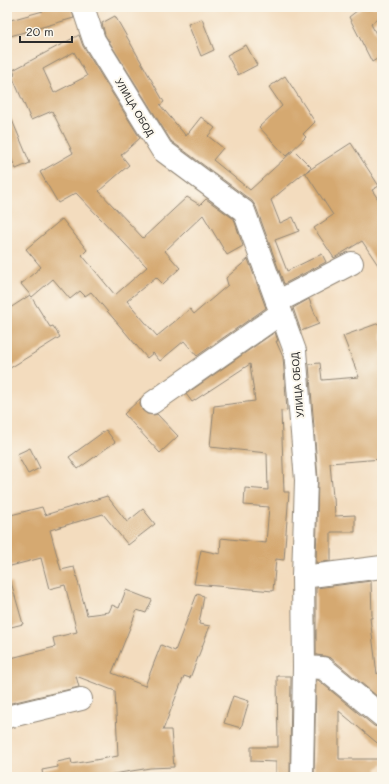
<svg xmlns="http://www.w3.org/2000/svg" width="389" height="784" viewBox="0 0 389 784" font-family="Mali,sans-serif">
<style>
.building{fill:#d5a971;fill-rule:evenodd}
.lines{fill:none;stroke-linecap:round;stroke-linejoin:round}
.minor-casing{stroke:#8f8474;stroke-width:24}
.minor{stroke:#fff;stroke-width:22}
.labels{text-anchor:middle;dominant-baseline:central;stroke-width:4;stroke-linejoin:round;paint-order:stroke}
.street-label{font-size:10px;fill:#2b2b2b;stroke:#fbf7ec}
</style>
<rect width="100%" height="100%" fill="#fbf7ec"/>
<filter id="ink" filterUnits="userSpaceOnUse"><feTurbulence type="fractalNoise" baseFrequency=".025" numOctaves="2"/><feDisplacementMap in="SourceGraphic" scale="8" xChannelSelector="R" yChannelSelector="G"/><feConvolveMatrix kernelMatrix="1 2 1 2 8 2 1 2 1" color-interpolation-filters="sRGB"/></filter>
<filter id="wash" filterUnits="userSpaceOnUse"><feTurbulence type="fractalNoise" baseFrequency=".012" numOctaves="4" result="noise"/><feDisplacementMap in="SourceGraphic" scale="16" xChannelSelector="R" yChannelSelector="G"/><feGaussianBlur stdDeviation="0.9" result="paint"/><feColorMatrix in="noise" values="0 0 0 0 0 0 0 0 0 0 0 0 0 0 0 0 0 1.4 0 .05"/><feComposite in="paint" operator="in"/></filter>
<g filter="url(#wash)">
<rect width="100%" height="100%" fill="#f3dcbe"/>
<g id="blocks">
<g class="building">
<path d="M41,7H71L74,18L7,37V21L43,11Z"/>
<path d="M362,7H382V15L371,24L382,46V56L372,62L349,17Z"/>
<path d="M115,16L164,102L160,105L186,136L201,117L215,128L208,136L223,148L213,160L250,190L294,150L311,167L306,172L351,143L379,186L372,190L382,205V271L362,241L334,258L314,228L333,215L305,172L271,200L280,223L293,217L299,231L275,240L287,271L322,254L326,262L284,284L256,207L252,201L171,141L105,35L102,23Z"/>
<path d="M202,19L214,50L201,56L188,24Z"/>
<path d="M79,35L83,46L140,138L121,155L129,165L99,191L143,238L187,197L200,205L206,199L234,219L243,246L227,255L203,215L165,251L180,268L163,284L156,277L127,301L157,336L190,309L194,314L228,285L226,278L248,259L266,308L197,356L184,341L160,361L153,353L147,358L91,292L85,296L80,291L70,299L53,279L32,297L21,284L41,267L26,249L62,219L87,250L82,255L115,295L147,267L76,193L58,203L40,172L73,153L52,111L31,120L12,76L15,75L13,70ZM74,52L87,76L54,93L43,69Z"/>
<path d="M246,45L257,65L238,75L227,55Z"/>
<path d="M285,76L315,122L303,134L306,137L286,156L259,127L282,106L269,87Z"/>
<path d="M7,108L30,163L16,169L7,149Z"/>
<path d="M30,295L50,327L53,326L60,337L7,370V310Z"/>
<path d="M309,299L319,324L301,331L293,308Z"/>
<path d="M382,322V459L330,463L333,497H334L335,516L355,515V532H331V561L316,563L318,479L309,364L320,363L322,380L359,377L343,336Z"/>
<path d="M275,332L278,341H276L283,357L287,410L281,411L284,492H289L284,560L276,559L273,591L194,584L201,550L220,554L221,538L266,543L269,507L244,505L245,488L268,490L267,453L210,447L214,406L255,401L250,364L192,402L186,394Z"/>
<path d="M141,398L140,404L142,410L147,414L153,415L157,414L178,436L160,453L124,414Z"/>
<path d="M106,430L115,442L78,469L69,457Z"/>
<path d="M30,448L40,468L28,474L17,454Z"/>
<path d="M107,496L127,522L143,509L155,524L128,545L103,514L50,530L61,570L74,567L87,615L109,612L112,605L119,608L126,590L152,600L146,613L137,610L112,673L145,686L161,645L175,651L197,594L204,596L199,624L210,626L190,678L184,676L163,730H171L174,767L150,768L95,777H43L42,770L58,767L57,762L71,759L72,764L118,756L115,691L76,676L79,687L7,704V659L55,647L53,638L77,632L65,585L49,589L41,558L7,567V516L42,507L45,515Z"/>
<path d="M371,581L372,618H370L377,674L382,670V693L378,697L331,658L324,656L316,655V588Z"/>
<path d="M11,582L23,624L7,628V583Z"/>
<path d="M277,676H291L290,777H276V762L251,761V747H278Z"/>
<path d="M316,680H318L374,726L380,728H382V747L339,711V759H382V765L376,769L382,777H314Z"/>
<path d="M233,696L249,701L241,728L224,723Z"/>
</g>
</g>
</g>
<g filter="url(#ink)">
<use href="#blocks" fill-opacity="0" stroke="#8f8474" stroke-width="1"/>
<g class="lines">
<g class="minor-casing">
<g id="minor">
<path d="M83,7L94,40L162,150L244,211L295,351L306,480L303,577L304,667L302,777"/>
<path d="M277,302L352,263"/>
<path d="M152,403L281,313"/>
<path d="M303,577L382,567"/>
<path d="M304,667L323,668L382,716"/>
<path d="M7,717L81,699"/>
</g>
</g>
<use href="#minor" class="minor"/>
</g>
</g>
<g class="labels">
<g class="street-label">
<text transform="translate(135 107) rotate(59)">УЛИЦА ОБОД</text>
<text transform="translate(297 385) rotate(-95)">УЛИЦА ОБОД</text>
</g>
</g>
<rect width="389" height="784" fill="none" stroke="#fbf7ec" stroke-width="24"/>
<path d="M20 36v6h52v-6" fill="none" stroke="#2b2b2b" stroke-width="2"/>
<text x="26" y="36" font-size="12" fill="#2b2b2b" stroke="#fbf7ec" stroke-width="3" paint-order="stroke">20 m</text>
</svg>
